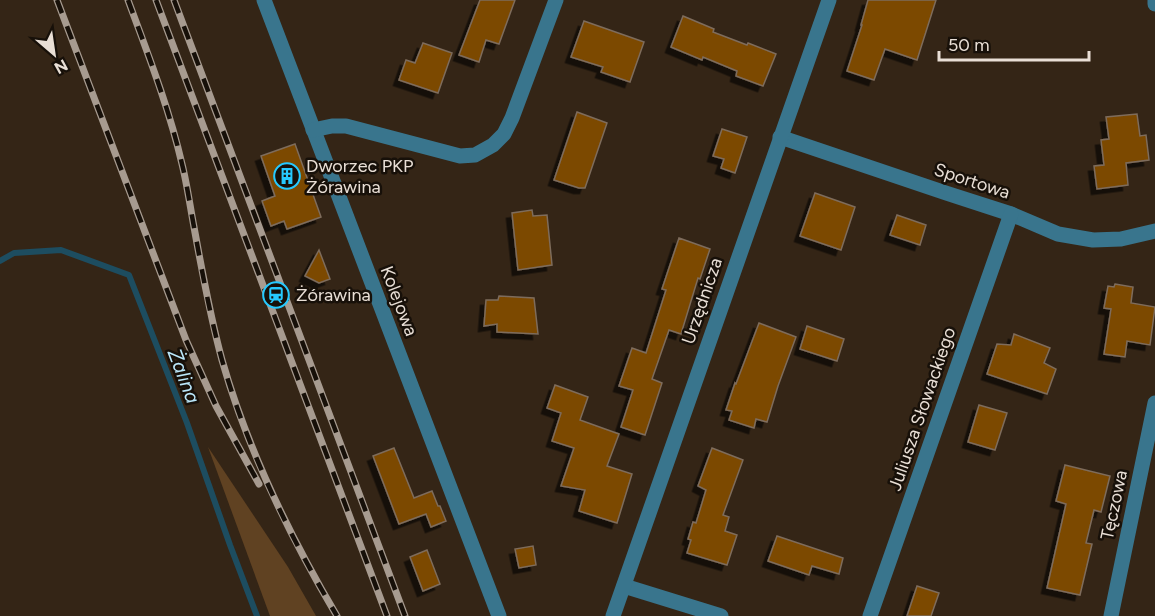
<svg xmlns="http://www.w3.org/2000/svg" width="1155" height="616" viewBox="0 0 1155 616" font-family="Figtree,sans-serif">
<style>
.green{fill:#604222}
.lines{fill:none;stroke-linecap:round;stroke-linejoin:round}
.stream{stroke:#1d4d60;stroke-width:6}
.building{fill:#7b4800;stroke:#7e6c5b;stroke-width:1.5;filter:url(#shadow)}
.minor{stroke:#39758d;stroke-width:15}
.rail-casing{stroke:#a79b90;stroke-width:7}
.rail{stroke:#171009;stroke-width:4.5;stroke-dasharray:14;stroke-linecap:butt}
.labels{text-anchor:middle;dominant-baseline:central;stroke-width:5;stroke-linejoin:round;paint-order:stroke}
.poi-label{font-size:18px;fill:#e9dfd6;stroke:#171009;text-anchor:start}
.street-label{font-size:18px;fill:#e9dfd6;stroke:#171009}
.water-label{font-size:20px;font-style:italic;fill:#bbe7fa;stroke:#171009}
</style>
<defs>
<filter id="shadow"><feDropShadow dx="-5.5" dy="5.5" stdDeviation="0" flood-color="#0009"/></filter>
</defs>
<rect width="100%" height="100%" fill="#342516"/>
<path class="green" d="M208,447L288,567L316,616H270Z"/>
<g class="lines">
<path class="stream" d="M0,261L14,253L61,250L129,275L187,423L230,545L257,616"/>
</g>
<g class="building">
<path d="M480,0H515L499,44L486,40L479,62L459,55Z"/>
<path d="M868,0H936L917,60L885,49L874,80L847,71L862,25H861Z"/>
<path d="M683,16L714,29L713,32L747,45L748,43L776,54L763,86L736,76L737,71L703,57L702,60L671,47Z"/>
<path d="M584,21L644,42L630,82L601,72L603,67L571,57Z"/>
<path d="M423,43L452,53L438,93L399,80L406,60L415,63Z"/>
<path d="M577,112L607,123L585,188H579L554,180Z"/>
<path d="M1137,114L1140,136L1146,135L1149,160L1126,163L1128,185L1097,189L1094,166L1104,165L1101,140L1109,139L1106,117Z"/>
<path d="M722,129L747,137L735,173L721,168L724,159L713,156Z"/>
<path d="M295,144L321,217L287,229L284,221L271,226L262,201L275,196L261,156Z"/>
<path d="M815,193L855,207L841,250L800,236Z"/>
<path d="M532,210L533,216L547,215L552,265L518,270L512,213Z"/>
<path d="M897,215L926,225L920,245L890,235Z"/>
<path d="M679,238L710,249L700,279L698,278L681,334L669,330L652,379L662,383L645,435L621,427L633,390L619,386L632,348L646,353L666,290L662,289Z"/>
<path d="M319,250L330,279L319,283L305,276Z"/>
<path d="M1115,284L1133,287L1131,303L1155,307L1150,345L1127,341L1125,357L1104,354L1111,309L1104,308L1108,286L1114,287Z"/>
<path d="M499,296L534,298L538,334L497,332V324L484,326L486,300H498Z"/>
<path d="M759,323L796,337L778,386L767,422L756,419L754,428L729,420L732,411L726,410L735,383L736,384Z"/>
<path d="M807,326L844,339L837,361L800,349Z"/>
<path d="M1014,334L1050,348L1044,363L1056,369L1047,394L987,374L997,344L1011,345Z"/>
<path d="M555,385L588,397L580,420L619,434L607,466L632,474L617,523L579,511L585,490L561,486L574,448L552,441L561,413L547,408Z"/>
<path d="M979,405L1007,413L995,450L968,442Z"/>
<path d="M394,448L414,498L432,491L438,506H440L446,521L431,527L426,514L399,524L373,456Z"/>
<path d="M712,448L743,460L723,515L729,517L725,531L737,535L727,565L687,553L691,540L688,539L693,522L696,523L706,490L698,486Z"/>
<path d="M1065,465L1110,476L1101,512L1094,510L1086,543L1092,544L1080,595L1047,588L1066,504L1056,501Z"/>
<path d="M777,536L843,558L839,574L812,566L809,575L768,561Z"/>
<path d="M533,546L536,565L519,568L515,549Z"/>
<path d="M427,550L440,584L423,591L410,557Z"/>
<path d="M917,586L939,593L931,616H907Z"/>
</g>
<g class="lines">
<g class="minor">
<path d="M264,0L499,616"/>
<path d="M1155,0V4"/>
<path d="M313,130L332,126H346L460,156L475,155L493,145L504,134L512,118L556,0"/>
<path d="M780,137L946,193L1011,214L1058,234L1093,240L1121,239L1155,231"/>
<path d="M624,586L721,616"/>
<path d="M613,616L829,0"/>
<path d="M870,616L1011,214"/>
<path d="M1111,616L1155,403"/>
</g>
<g class="rail-casing">
<g id="rail">
<path d="M57,0L186,340L216,406L259,484"/>
<path d="M128,0C148,54 169,108 182,164C187,184 190,206 194,227C202,271 210,316 222,360C248,451 289,535 337,616"/>
<path d="M156,0L387,616"/>
<path d="M174,0L405,616"/>
</g>
</g>
<use href="#rail" class="rail"/>
</g>
<defs>
<g id="building-ring" transform="scale(1.35)"><circle r="9.5" fill="#171009" stroke="#26c9fe" stroke-width="1.5"/><path d="M-4-6H4V6H1V3H-1V6H-4ZM-2.5-4.3h1.7v1.8h-1.7ZM.8-4.3h1.7v1.8H.8ZM-2.5-1h1.7V.8h-1.7ZM.8-1h1.7V.8H.8Z" fill="#26c9fe"/></g>
<g id="station-ring" transform="scale(1.35)"><circle r="9.5" fill="#171009" stroke="#26c9fe" stroke-width="1.5"/><path d="M-3-6H3Q5-6 5-4V2Q5 4 3 4L4.5 6H3L1.5 4h-3L-3 6H-4.5L-3 4Q-5 4-5 2V-4Q-5-6-3-6ZM-3.5-4v3h7v-3ZM-3.5 1v1.5H-2V1ZM2 1v1.5H3.5V1Z" fill="#26c9fe"/></g>
</defs>
<g fill-rule="evenodd">
<use href="#building-ring" x="287" y="176"/>
<use href="#station-ring" x="276" y="295"/>
</g>
<g class="labels">
<g class="poi-label">
<text x="306" y="166">Dworzec PKP<tspan x="306" dy="21">Żórawina</tspan></text>
<text x="296" y="295">Żórawina</text>
</g>
<g class="street-label">
<text transform="translate(972 181) rotate(18)">Sportowa</text>
<text transform="translate(399 301) rotate(69)">Kolejowa</text>
<text transform="translate(702 301) rotate(-71)">Urzędnicza</text>
<text transform="translate(922 409) rotate(-71)">Juliusza Słowackiego</text>
<text transform="translate(1114 505) rotate(-78)">Tęczowa</text>
</g>
<g class="water-label">
<text transform="translate(184 376) rotate(69)">Żalina</text>
</g>
</g>
<g transform="translate(54 54) rotate(151)" stroke="#171009" stroke-width="4.5" paint-order="stroke">
<path d="M0-4.5L10 22L0 15L-10 22Z" fill="#e9dfd6"/>
<text y="-9" font-size="16" font-weight="bold" text-anchor="middle" fill="#e9dfd6">N</text>
</g>
<path d="M939 51v9h150v-9" fill="none" stroke="#e9dfd6" stroke-width="3"/>
<text x="948" y="51" font-size="18" fill="#e9dfd6" stroke="#171009" stroke-width="4.5" paint-order="stroke">50 m</text>
</svg>
